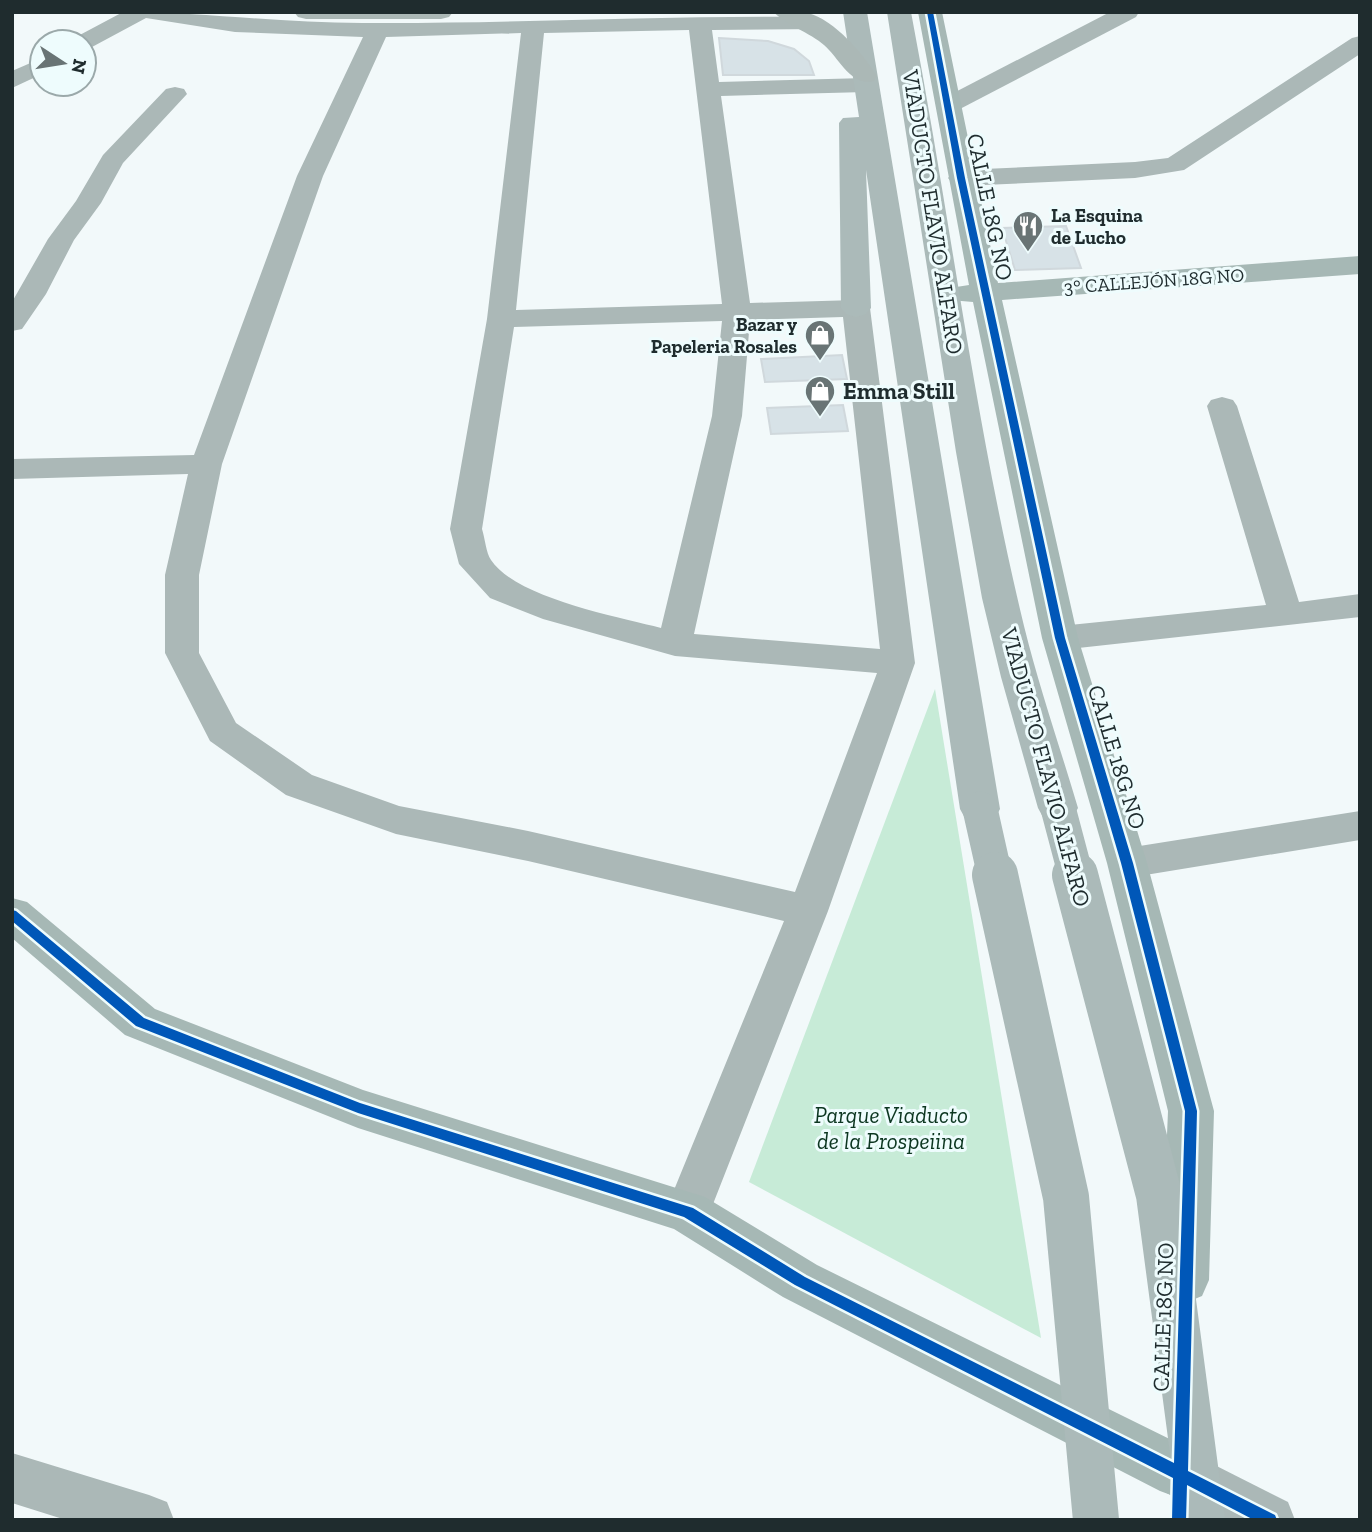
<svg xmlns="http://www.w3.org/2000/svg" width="1372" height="1532" viewBox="0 0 1372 1532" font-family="'Zilla Slab',serif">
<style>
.green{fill:#c7ebd7}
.building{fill:#d7e2e7;stroke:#d0d8dc;stroke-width:2}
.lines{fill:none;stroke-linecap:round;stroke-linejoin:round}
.street{fill:#abb8b7;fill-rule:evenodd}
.secondary{fill:#a6b8b5;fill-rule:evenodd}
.primary{fill:#abbab9;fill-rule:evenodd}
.highway{fill:#abb8b6;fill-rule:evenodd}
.primary-bridge-far1{stroke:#abbab9;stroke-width:35}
.primary-bridge{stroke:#abbab9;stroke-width:46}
.cycleway-casing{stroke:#eefcfd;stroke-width:5}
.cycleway{fill:#0057b8;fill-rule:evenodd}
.labels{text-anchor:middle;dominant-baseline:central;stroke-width:6;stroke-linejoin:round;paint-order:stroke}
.far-poi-label{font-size:19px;font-weight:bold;fill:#1f2c2e;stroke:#eefcfd;text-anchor:start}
.far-street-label{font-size:19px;fill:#1f2c2e;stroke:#eefcfd}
.street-label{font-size:23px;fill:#1f2c2e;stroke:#eefcfd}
.poi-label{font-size:23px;font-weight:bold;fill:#1f2c2e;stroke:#eefcfd;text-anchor:start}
.park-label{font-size:23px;font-style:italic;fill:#0c3620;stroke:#eefcfd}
</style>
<rect width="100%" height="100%" fill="#f2f9fa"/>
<path class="green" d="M935,689L1041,1338L749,1182Z"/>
<g class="building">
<path d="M719,38L768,41L794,49L809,61L814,75H723Z"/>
<path d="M1066,226L1081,268L1015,270L1002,228Z"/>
<path d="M842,355L847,379L765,382L761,359Z"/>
<path d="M843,405L848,431L771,434L767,408Z"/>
</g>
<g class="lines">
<g class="street">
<path d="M123,12C203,12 282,23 362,23C513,24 663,15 814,17L822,19L825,24L822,29L712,30L719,82L866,78L874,80L878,85L874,90L866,92L721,96L750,303L856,300L866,302L870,308L915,663L828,911L704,1227L688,1233L672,1227L665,1212L784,921L528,861L396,834L286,795L210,741L165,653V575L188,474L12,479V459L194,455L297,176L363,37L235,32L146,18L92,47L84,49V42H72L76,37ZM689,30L722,304L516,310L544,33ZM521,33L487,319L450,529L459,564L490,598L543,619L675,656L877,673L795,892L528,831L399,806L312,775L236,723L199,653V575L222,464L323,176L386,37ZM843,317L880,649L694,634L742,416L750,320ZM722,321L712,416L661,628C618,617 516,598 491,560C486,553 485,538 482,529L514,327Z"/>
<path d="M1110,12H1139L1136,17L958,110L949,112L940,110L937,105L940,100Z"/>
<path d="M1360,36V54L1184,170L1135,178L961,186L952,183L948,178L952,173L961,170L1135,162L1168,158L1352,38Z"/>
<path d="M42,58V74L12,88V71Z"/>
<path d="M175,87L184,89L187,94L123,163L101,203L74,240L46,294L22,329L12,331V302L48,239L76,201L103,155L166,89Z"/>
<path d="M1222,397L1233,400L1237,406L1299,602L1360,594V617L1060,650L1048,646L1043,638L1048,630L1060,626L1266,605L1207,406L1211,400Z"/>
<path d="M1360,811V840L1127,878L1113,874L1108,863L1113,852L1127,848Z"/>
<path d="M1179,1447L1288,1502L1295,1520H1218L1161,1490L1154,1472L1161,1454Z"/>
<path d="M12,1453L149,1495L167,1502L174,1520H66L12,1503Z"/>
</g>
<g class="secondary">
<path d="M918,12H942L998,283L1360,256V274L1002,300L1078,638L1147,863L1214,1111L1209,1280L1202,1296L1185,1303L1168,1296L1161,1280L1168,1111L1107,863L1042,638L973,302L950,300L945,294L950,288L969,285Z"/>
<path d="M12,898L27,902L155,1009L363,1090L705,1197L817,1265L1198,1453L1205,1472L1198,1491L1179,1498L1160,1491L783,1297L674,1229L358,1128L125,1035L12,938Z"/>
</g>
<g class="primary">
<path d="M843,12H867L1000,809L994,820L980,824L966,820L960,809L866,170L871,308L866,314L856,317L846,314L841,308L839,123L843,118L859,117Z"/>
<path d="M887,12H911C950,216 975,424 1024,626C1039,687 1060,747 1078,808L1072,819L1058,823L1044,819L1038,808L1001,677L982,598L956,452Z"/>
</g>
<g class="highway">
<path d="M294,12H453L449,17L441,19H306L298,17Z"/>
<path d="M774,12C785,12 798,10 808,13C836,21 862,53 877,76L874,81C851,87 840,59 824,45C812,34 781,22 774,12Z"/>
</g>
<g class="primary-bridge-far1">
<path d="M1058,808L1076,876"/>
<path d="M980,809L995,876"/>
</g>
<g class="primary-bridge">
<path d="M995,875L1066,1197L1096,1520"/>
<path d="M1075,875L1159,1195L1202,1520"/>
</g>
<g class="cycleway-casing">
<path id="cycleway" d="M927,12H933L965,178L1065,638L1133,863L1197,1111L1188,1471L1275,1515L1277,1520H1254L1187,1485L1186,1520H1172L1173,1478L795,1285L684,1217L358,1113L136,1026L12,921V910L16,911L144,1018L360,1103L693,1208L805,1277L1174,1463L1185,1111L1121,863L1055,638L957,178Z"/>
</g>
<use href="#cycleway" class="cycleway"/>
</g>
<defs>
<g id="restaurant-pin" transform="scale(1.575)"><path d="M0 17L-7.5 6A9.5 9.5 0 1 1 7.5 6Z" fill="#697475" stroke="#eefcfd"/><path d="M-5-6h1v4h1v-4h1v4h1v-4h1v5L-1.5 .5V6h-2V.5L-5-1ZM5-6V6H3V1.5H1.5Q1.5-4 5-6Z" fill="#fff"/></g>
<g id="shop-pin" transform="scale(1.575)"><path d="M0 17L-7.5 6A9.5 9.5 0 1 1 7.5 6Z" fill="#697475" stroke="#eefcfd"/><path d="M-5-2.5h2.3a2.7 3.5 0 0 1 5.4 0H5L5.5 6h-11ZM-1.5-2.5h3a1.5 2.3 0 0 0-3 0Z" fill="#fff"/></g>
</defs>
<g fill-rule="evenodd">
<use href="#restaurant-pin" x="1028" y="226"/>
<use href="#shop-pin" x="820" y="335"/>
<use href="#shop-pin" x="820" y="391"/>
</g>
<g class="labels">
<g class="far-poi-label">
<text x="1051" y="215">La Esquina<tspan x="1051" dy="22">de Lucho</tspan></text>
<text x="797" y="324" text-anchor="end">Bazar y<tspan x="797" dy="22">Papeleria Rosales</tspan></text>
</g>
<g class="far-street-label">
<text transform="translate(1154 281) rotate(-4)">3° CALLEJÓN 18G NO</text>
</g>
<g class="street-label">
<text transform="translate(990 207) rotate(78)">CALLE 18G NO</text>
<text transform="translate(933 212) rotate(81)">VIADUCTO FLAVIO ALFARO</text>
<text transform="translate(1117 757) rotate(73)">CALLE 18G NO</text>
<text transform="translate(1046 767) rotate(75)">VIADUCTO FLAVIO ALFARO</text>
<text transform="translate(1163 1317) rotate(-88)">CALLE 18G NO</text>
</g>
<g class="poi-label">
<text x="843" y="391">Emma Still</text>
</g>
<g class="park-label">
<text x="891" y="1115">Parque Viaducto<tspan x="891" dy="26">de la Prospeiina</tspan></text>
</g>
</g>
<rect width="1372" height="1532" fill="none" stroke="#1f2c2e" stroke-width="28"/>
<g transform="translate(63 63) rotate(102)"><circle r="33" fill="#eefcfd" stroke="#9ba9aa" stroke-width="2"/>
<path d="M0-5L12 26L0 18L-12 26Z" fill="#697475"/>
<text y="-10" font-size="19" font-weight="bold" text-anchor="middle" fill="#1f2c2e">N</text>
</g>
</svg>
